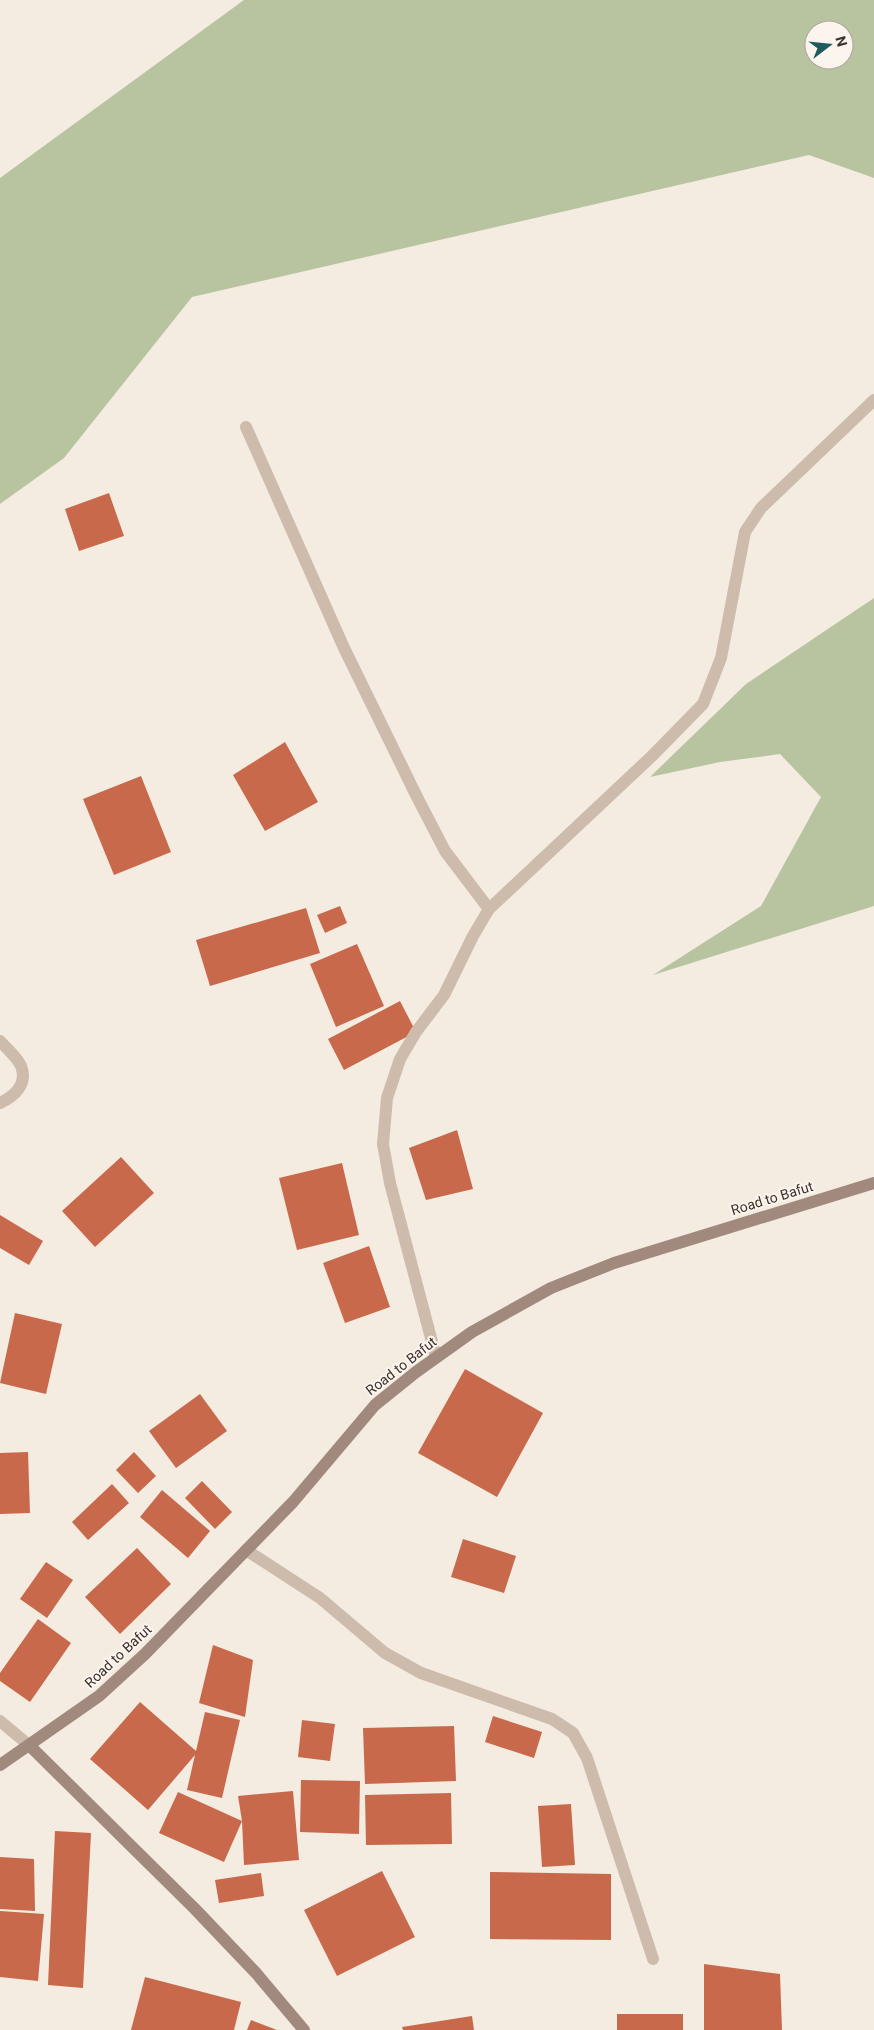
<svg xmlns="http://www.w3.org/2000/svg" width="874" height="2030" viewBox="0 0 874 2030" font-family="Roboto,sans-serif">
<style>
.green{fill:#b8c4a0;fill-rule:evenodd}
.building{fill:#c8694b}
.lines{fill:none;stroke-linecap:round;stroke-linejoin:round}
.street{stroke:#cdbbac;stroke-width:12}
.secondary{stroke:#a18a7d;stroke-width:12}
.labels{text-anchor:middle;dominant-baseline:central;stroke-width:4;stroke-linejoin:round;paint-order:stroke}
.street-label{font-size:14px;fill:#3b302b;stroke:#fbf5ee}
</style>
<rect width="100%" height="100%" fill="#f4ebe1"/>
<g class="green">
<path d="M244,0H874V178L809,155L192,297L64,458L0,504V178ZM814,30H844V60H814Z"/>
<path d="M874,598V906L653,975L761,906L821,797L780,754L720,762L650,777L746,684Z"/>
</g>
<g class="building">
<path d="M109,493L124,536L79,551L65,509Z"/>
<path d="M285,742L318,802L265,831L233,775Z"/>
<path d="M141,776L171,852L114,875L83,799Z"/>
<path d="M340,906L347,923L325,933L317,915Z"/>
<path d="M306,908L320,953L210,986L196,940Z"/>
<path d="M357,944L384,1006L336,1027L310,964Z"/>
<path d="M400,1001L416,1032L344,1070L328,1039Z"/>
<path d="M457,1130L473,1189L426,1200L409,1148Z"/>
<path d="M121,1157L154,1193L95,1247L62,1211Z"/>
<path d="M342,1163L359,1235L297,1250L279,1178Z"/>
<path d="M0,1215L43,1241L29,1265L0,1248Z"/>
<path d="M369,1246L390,1307L345,1323L323,1263Z"/>
<path d="M15,1313L62,1324L46,1394L0,1383Z"/>
<path d="M465,1369L543,1413L497,1497L418,1453Z"/>
<path d="M200,1394L227,1431L176,1468L149,1431Z"/>
<path d="M28,1452L30,1513L0,1514V1453Z"/>
<path d="M134,1452L156,1476L138,1493L116,1470Z"/>
<path d="M202,1481L232,1512L215,1529L185,1498Z"/>
<path d="M112,1484L129,1503L88,1540L72,1522Z"/>
<path d="M162,1490L210,1531L188,1558L140,1517Z"/>
<path d="M463,1539L516,1556L504,1593L451,1577Z"/>
<path d="M137,1548L171,1584L120,1634L85,1597Z"/>
<path d="M46,1562L73,1580L47,1618L20,1599Z"/>
<path d="M38,1619L71,1643L30,1702L0,1681V1673Z"/>
<path d="M213,1645L253,1660L245,1717L199,1703Z"/>
<path d="M140,1702L196,1751L205,1712L240,1720L222,1798L187,1790L195,1755L148,1810L90,1759Z"/>
<path d="M493,1716L542,1732L534,1758L485,1742Z"/>
<path d="M302,1720L335,1724L330,1761L298,1757Z"/>
<path d="M454,1726L456,1781L365,1784L363,1728Z"/>
<path d="M301,1780L360,1781L359,1834L300,1832Z"/>
<path d="M293,1791L299,1860L244,1865L242,1821L238,1796Z"/>
<path d="M178,1792L242,1821L224,1862L159,1833Z"/>
<path d="M451,1793L452,1844L366,1845L365,1795Z"/>
<path d="M571,1804L575,1865L542,1867L538,1806Z"/>
<path d="M55,1831L91,1833L83,1988L48,1985Z"/>
<path d="M0,1857L34,1859L35,1911L0,1909Z"/>
<path d="M382,1871L415,1937L337,1976L304,1910Z"/>
<path d="M490,1872L611,1874V1940L490,1939Z"/>
<path d="M261,1873L264,1896L219,1903L215,1880Z"/>
<path d="M0,1911L44,1914L38,1981L0,1977Z"/>
<path d="M704,1964L780,1974L782,2030H704Z"/>
<path d="M145,1977L241,2002L234,2030H131Z"/>
<rect x="617" y="2014" width="66" height="16"/>
<path d="M472,2016L474,2030H403L402,2027Z"/>
<path d="M251,2020L277,2030H247Z"/>
</g>
<g class="lines">
<g class="street">
<path d="M246,427L344,648L417,797L445,851L489,909"/>
<path d="M0,1041C6,1048 17,1057 21,1066C28,1084 15,1096 0,1103"/>
<path d="M436,1357L390,1183L383,1144L387,1098L400,1059L416,1032L444,995L473,936L489,909L652,756L703,704L721,658L745,532L761,508L874,400"/>
<path d="M246,1550L320,1598L385,1653L421,1673L552,1719L573,1733L587,1758L653,1959"/>
<path d="M0,1721L30,1746"/>
</g>
<g class="secondary">
<path d="M30,1746L195,1909L256,1973L304,2030"/>
<path d="M0,1765L99,1696L145,1654L293,1502L375,1405L416,1372L472,1332L551,1288L614,1263L874,1183"/>
</g>
</g>
<g class="labels">
<g class="street-label">
<text transform="translate(772 1198) rotate(-17)">Road to Bafut</text>
<text transform="translate(401 1366) rotate(-38)">Road to Bafut</text>
<text transform="translate(118 1656) rotate(-43)">Road to Bafut</text>
</g>
</g>
<g transform="translate(829 45) rotate(74)"><circle r="24" fill="#fbf5ee" stroke="#aea6a0"/>
<path d="M0-4L9 19L0 12L-9 19Z" fill="#1f5a5e"/>
<text y="-8" font-size="14" font-weight="bold" text-anchor="middle" fill="#3b302b">N</text>
</g>
</svg>
